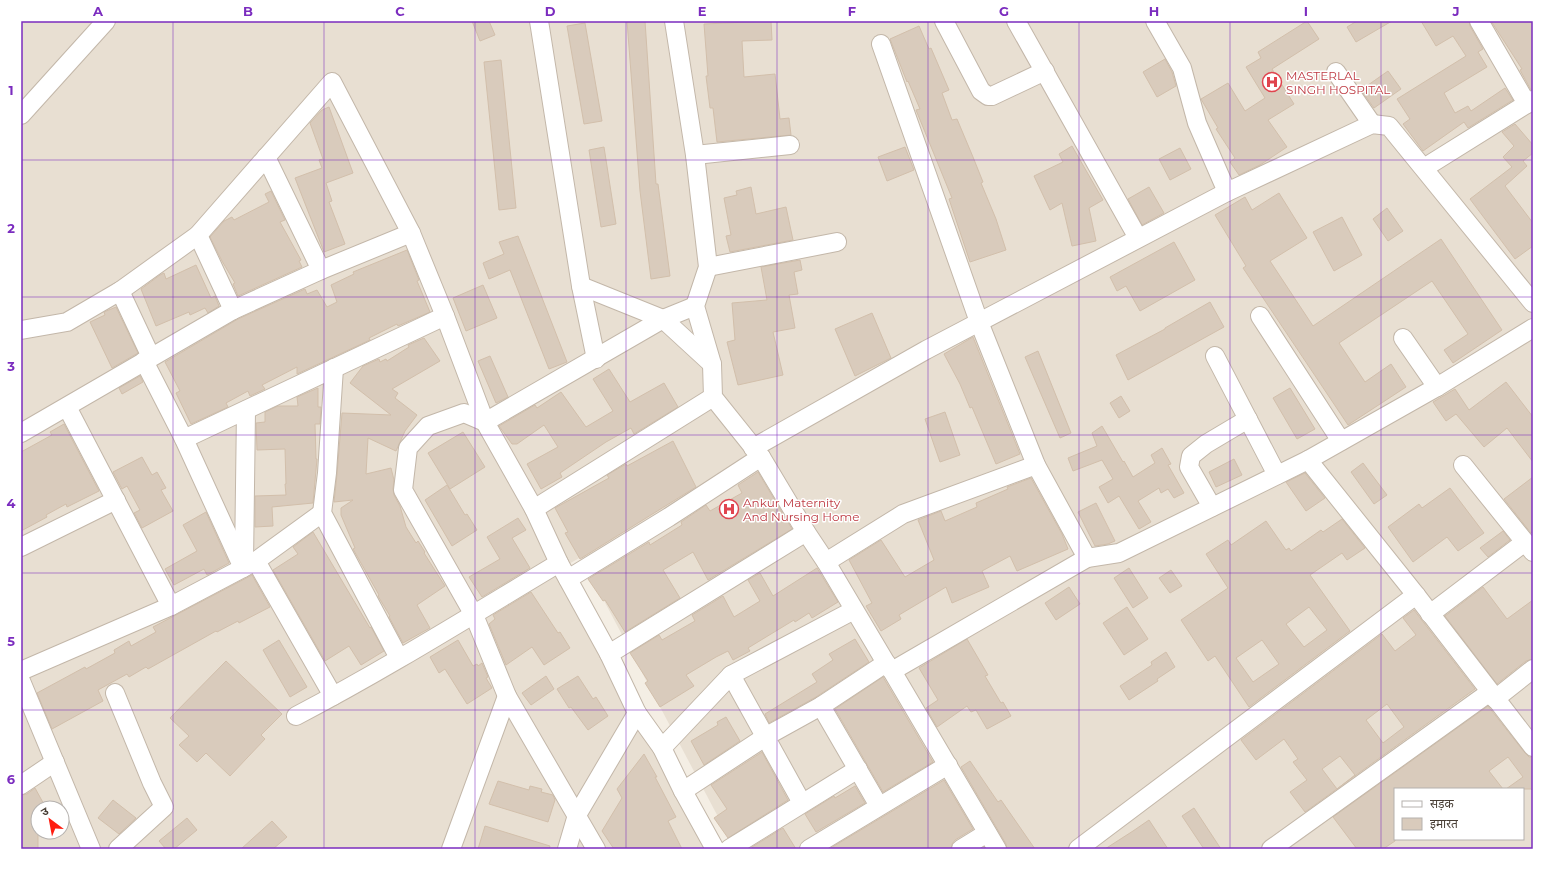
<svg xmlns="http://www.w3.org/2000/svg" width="1554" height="870" viewBox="0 0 1554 870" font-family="Montserrat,'Noto Sans Devanagari',sans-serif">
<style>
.residential{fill:#e8dfd2;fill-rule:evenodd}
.building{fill:#d9cbbc;stroke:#d2bfab;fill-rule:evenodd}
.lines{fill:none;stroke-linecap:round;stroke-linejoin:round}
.minor-casing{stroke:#c3b7a9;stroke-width:20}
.minor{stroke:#fff;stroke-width:18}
.grid{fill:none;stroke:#7b2cbf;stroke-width:1;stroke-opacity:0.55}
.labels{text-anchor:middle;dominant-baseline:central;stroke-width:3;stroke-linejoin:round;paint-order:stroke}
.health-label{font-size:12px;fill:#be3a42;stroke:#fff;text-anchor:start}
.neatline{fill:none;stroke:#7b2cbf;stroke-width:1.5}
.grid-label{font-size:13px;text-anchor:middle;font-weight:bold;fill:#7b2cbf}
</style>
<rect width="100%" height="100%" fill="#f4eee4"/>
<path class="residential" d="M21,21H1533V849H735L581,557L562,568L714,849H21ZM1395,789H1523V839H1395ZM38,808H62V832H38Z"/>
<g class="building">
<path d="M472,21H489L495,35L480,41Z"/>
<path d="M627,21H645L656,184H658L670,276L651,279L640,191Z"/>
<path d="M771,21L772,40L742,41L744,77L775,74L780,119L789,118L791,135L717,142L713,108H710L706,76H708L704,24Z"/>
<path d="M1307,21L1319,39L1272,69L1294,104L1268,120L1287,147L1260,165L1239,175L1230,162L1235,158L1216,129L1218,128L1201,99L1228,83L1245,111L1265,98L1246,67L1261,58L1258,52Z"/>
<path d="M1357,21H1392L1356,42L1347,27Z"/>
<path d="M1421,21H1469L1470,26L1483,49L1478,52L1487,67L1444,93L1455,113L1468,106L1471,111L1505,88L1513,100L1468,128L1464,122L1423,151L1403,124L1410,119L1397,99L1466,56L1453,36L1436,46Z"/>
<path d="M1491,21H1533V90H1531L1520,70L1522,69Z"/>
<path d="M585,23L602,121L584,124L567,26Z"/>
<path d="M919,26L929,49L931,48L949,90L942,93L952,120L957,119L973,157L983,182L981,183L996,219L1006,250L970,262L949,199L952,198L916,110L920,109L908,81L907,82L890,39Z"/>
<path d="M1165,59L1172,72L1176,86L1157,97L1143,72Z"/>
<path d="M501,60L516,208L499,210L484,62Z"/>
<path d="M1388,71L1401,89L1374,108L1361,90Z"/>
<path d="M329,107L353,173L326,183L332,201L329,202L345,244L324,252L295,178L322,168L319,160L323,159L310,123L322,110Z"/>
<path d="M1515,124L1533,145V153L1523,161L1527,166L1505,186L1533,223V246L1515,259L1470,199L1512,167L1503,157L1514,146L1502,132Z"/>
<path d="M1072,146L1103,200L1089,208L1096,241L1072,246L1062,203L1050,210L1034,176L1063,162L1059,154Z"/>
<path d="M604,147L616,224L601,227L589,150Z"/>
<path d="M905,147L914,170L887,181L878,157Z"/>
<path d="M1180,148L1191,169L1170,180L1159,159Z"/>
<path d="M751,187L756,214L786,207L793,240L730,252L726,236L731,235L724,198L737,195L736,191Z"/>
<path d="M1149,187L1164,213L1142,225L1128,199Z"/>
<path d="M271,191L285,220L280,222L301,260L299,261L302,267L238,296L233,284L235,283L222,261L210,237L224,221L232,217L234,220L269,202L265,194Z"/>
<path d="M1279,193L1307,238L1270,261L1313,326L1441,239L1502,330L1453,363L1444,350L1468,334L1432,281L1339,343L1365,382L1391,364L1406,387L1348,425L1243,268L1246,266L1215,215L1245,197L1252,210Z"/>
<path d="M1387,208L1403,231L1388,241L1373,219Z"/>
<path d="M1342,217L1362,255L1334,271L1313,232Z"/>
<path d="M518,236L567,362L549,369L510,270L489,279L483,263L504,254L499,242Z"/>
<path d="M1174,242L1195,280L1140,311L1126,286L1117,291L1110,277Z"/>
<path d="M407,250L419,280L417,281L430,312L398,326L397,324L369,338L370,340L297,374V367L262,385L265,389L250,396L248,391L226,403L228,407L191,424L176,393L180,391L165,362L238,319L305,289L307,294L317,290L327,307L337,302L331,285L354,274L353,272Z"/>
<path d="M800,260L802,270L794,272L798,294L789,295L795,328L773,332L783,375L738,385L727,342L735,340L732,303L767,300L761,267Z"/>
<path d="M196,265L211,298L215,296L219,306L208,313L205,308L190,315L189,312L156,326L141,289L160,275L164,273L166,279Z"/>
<path d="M483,285L497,318L466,331L453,298Z"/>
<path d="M1210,302L1224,327L1128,380L1116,355L1165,329V328Z"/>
<path d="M116,307L138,353L112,368L90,322L105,315L104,312Z"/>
<path d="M872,313L891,358L855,376L835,329Z"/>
<path d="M973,337L1020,454L996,464L972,407L970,408L960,384L944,354Z"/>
<path d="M424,338L440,361L392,389L398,393L395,398L417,415L405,431L396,451L368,438L366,474L391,468L394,480L393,489L394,495L400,506L406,527L416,543L418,541L425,552L424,553L445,586L417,605L430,628L403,643L389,617L390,616L378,596L379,595L353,549L355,548L341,515V508L353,500L334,502L337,474L342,413L391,415L350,383L363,366L379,359L380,362L386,359L387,361L409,347L408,345Z"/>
<path d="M1038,351L1071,433L1060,438L1025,357Z"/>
<path d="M490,356L508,397L496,403L478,361Z"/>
<path d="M609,369L630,402L664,383L678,407L634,434L631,428L606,442L560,473L562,477L541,489L527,464L558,447L544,425L517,444H512L499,426L535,405L537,408L561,392L586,427L613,411L593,379Z"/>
<path d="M140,376L143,382L122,394L119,388Z"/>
<path d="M1506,382L1533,417V462L1507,428L1484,447L1456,414L1446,421L1433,402L1455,389L1469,410Z"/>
<path d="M318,388V407H321L320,424H315L316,459H317L313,503L272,507L273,526L255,527V496L286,495L285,484H286L285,449L257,450L256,423L265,422V412L278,406H298L297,397Z"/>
<path d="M1290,388L1315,429L1297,439L1273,398Z"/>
<path d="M1121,396L1130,411L1119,418L1110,403Z"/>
<path d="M945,412L960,455L940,462L925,419Z"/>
<path d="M64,424L99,491L67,507L66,504L46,515L47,517L21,531V452L52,435L50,432Z"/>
<path d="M1102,426L1123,462L1124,461L1133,477L1155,463L1151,455L1162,448L1171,464L1168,465L1184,493L1174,498L1168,489L1161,493L1159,488L1138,501L1151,522L1139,529L1119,496L1108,503L1099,487L1113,479L1102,460L1073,471L1068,458L1097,446L1092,433Z"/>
<path d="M463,432L485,467L450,489L428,453Z"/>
<path d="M673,441L696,487L580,559L565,533L568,532L555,508L609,478L607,475L626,464L627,466Z"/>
<path d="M142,457L152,475L157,472L166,488L161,490L173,511L142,528L134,513L140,510L127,486L122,489L113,472Z"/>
<path d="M1234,459L1242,475L1216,487L1209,472Z"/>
<path d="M1363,463L1387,495L1374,504L1351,472Z"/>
<path d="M758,472L792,529L708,580L693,552L663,570L680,598L625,632L605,600L603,601L588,579L649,542L650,545L682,525L681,522L706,505L710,511L742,493L738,485Z"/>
<path d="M1305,473L1325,498L1306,511L1286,482Z"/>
<path d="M1533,477V531L1531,533L1504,499Z"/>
<path d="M1031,478L1062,534L1068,549L1017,571L1010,556L982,571L989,587L952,603L946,587L899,615L901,619L881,631L866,606L872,603L849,560L881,540L905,577L934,560L918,520L941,511L945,521L977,507L976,503L1008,489L1007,487Z"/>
<path d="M447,485L465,515L467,514L477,530L452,546L425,500Z"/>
<path d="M1450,488L1484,533L1458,551L1447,537L1413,562L1388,527L1419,504L1422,508Z"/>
<path d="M1096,503L1115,541L1108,544L1095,546L1078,512Z"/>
<path d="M206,512L229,563L207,575L204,569L174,585L165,569L197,551L183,525Z"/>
<path d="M518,518L526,530L512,538L530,568L482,597L469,577L500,559L487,537Z"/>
<path d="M1342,519L1365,548L1347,560L1342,553L1310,575L1350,631L1249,707L1215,656L1208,661L1181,620L1228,588L1206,554L1228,540L1231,545L1266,521L1286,550L1289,548L1291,551L1321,530L1323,532ZM1309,607L1327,630L1304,647L1286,624ZM1262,640L1279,664L1253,682L1236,658Z"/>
<path d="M1503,531L1510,540L1488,557L1480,548Z"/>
<path d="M313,532L370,628L371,627L384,651L361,665L349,646L325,661L273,570L298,554L293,547Z"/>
<path d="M817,568L838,602L812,618L809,613L795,622L794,620L748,648L750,651L733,660L728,651L716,657L686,675L694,686L660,707L645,683L648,681L630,653L659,635L662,640L695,621L692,615L723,596L734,617L760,601L748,580L760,573L773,596Z"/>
<path d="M1129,568L1148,598L1133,608L1114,578Z"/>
<path d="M1171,570L1182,586L1170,593L1159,578Z"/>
<path d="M252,575L270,607L239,623L238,621L217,632L216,631L148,669L146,667L129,677L127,674L98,690L103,701L52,729L37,693L85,667L86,669L115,653L114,650L129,641L131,646L156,632L153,627Z"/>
<path d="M1069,587L1080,604L1056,620L1045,603Z"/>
<path d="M1483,587L1507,619L1533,600V659L1526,661L1497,684L1445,616Z"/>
<path d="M531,592L558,633L560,632L570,648L544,665L532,647L506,665L489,624L495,619L493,615Z"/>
<path d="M1127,607L1148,639L1124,655L1103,623Z"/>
<path d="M1414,610L1475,689L1305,812L1290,792L1307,780L1293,762L1298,759L1284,739L1256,760L1241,740L1382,634L1395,651L1416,635L1403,618ZM1387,704L1404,727L1383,743L1366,720ZM1340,756L1355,775L1337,789L1322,769Z"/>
<path d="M855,639L869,662L816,697L769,723L765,714L817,682L812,674L833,660L829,654Z"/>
<path d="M967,639L988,675L985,676L1001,703L1003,702L1011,716L987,729L976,710L971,712L967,706L937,727L926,708L938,700L919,668Z"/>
<path d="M279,640L307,687L290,697L263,650Z"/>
<path d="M458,640L473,666L477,664L478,666L482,663L488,677L486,678L492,688L467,704L445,669L439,673L430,657Z"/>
<path d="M1166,652L1175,667L1157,679L1158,681L1129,700L1120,686L1152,665L1151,662Z"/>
<path d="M226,661L282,714L261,735L265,739L230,776L206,753L197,762L179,745L189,736L170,718Z"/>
<path d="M546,676L554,689L531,705L522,693Z"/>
<path d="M578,676L593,699L596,697L608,716L588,730L571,707L569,708L557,689Z"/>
<path d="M883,677L933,762L883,792L835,709Z"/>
<path d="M1488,706L1525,753L1529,757H1533V791L1531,789H1506L1523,777L1508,757L1489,771L1503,789H1395V841L1383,849H1357L1333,817Z"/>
<path d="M726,717L740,741L704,765L691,741L718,725L717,722Z"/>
<path d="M762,752L788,800L728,838L714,818L727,809L711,785Z"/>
<path d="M644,754L657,777H655L676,817L668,821L682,849H614L602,831L622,798L617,789Z"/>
<path d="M970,761L998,802L1001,800L1035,849H1007L1006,844L961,767Z"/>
<path d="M944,780L973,829L955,840L952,844L951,849H829Z"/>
<path d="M498,781L529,790L530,786L542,789L541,792L553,795L555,800L548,822L489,804Z"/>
<path d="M855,786L865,803L816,832L805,814L834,796L835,798Z"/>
<path d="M35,788L46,808H38V849H21V795L27,794Z"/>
<path d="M113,800L136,818L119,834L98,818Z"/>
<path d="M1194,808L1221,849H1204L1182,816Z"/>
<path d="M187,818L197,830L174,849H166L159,841Z"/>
<path d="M1149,820L1168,849H1105L1133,831Z"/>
<path d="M272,821L287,837L273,849H241Z"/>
<path d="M485,826L550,846L549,849H478Z"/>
<path d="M783,828L796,849H753L752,847Z"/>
</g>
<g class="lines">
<g class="minor-casing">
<g id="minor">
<path d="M539,21L581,286L596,359"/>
<path d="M674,21L695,155L708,267L695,306L712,364L713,397L761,457L806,532L826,562L886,663L892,671L997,849"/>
<path d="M944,21L981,91L988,96H992L1045,71"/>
<path d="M1016,21L1138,238"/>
<path d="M1155,21L1182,68L1197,123L1227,192"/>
<path d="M1479,21L1527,104"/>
<path d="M881,44L979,322L1036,465L1087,558"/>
<path d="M1336,72L1372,124"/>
<path d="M21,115L106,21"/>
<path d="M695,155L790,145"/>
<path d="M266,157L321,270"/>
<path d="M1424,168L1533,100"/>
<path d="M198,235L233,310"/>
<path d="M708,267L837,242"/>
<path d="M581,286L663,319L712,364"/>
<path d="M120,291L151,357"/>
<path d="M1260,316L1341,441"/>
<path d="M21,330L67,322L120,291L198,235L332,82L411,233L445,316L485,422L534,509L559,563L609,654L637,713L662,748L683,791L715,849"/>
<path d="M1403,338L1437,387"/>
<path d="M1215,356L1277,475"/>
<path d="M144,361L184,439L243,568"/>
<path d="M334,368L327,473L322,513L399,658"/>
<path d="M67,407L171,606"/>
<path d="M21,433L233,310L321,270L411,233"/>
<path d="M184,439L445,316"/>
<path d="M753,448L926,350L1227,192L1372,124L1389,126L1533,303"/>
<path d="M1308,460L1416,595L1533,747"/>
<path d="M1463,465L1533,552"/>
<path d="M1212,507L1189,467L1191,456L1206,444L1248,419"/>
<path d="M534,509L713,397"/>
<path d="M21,547L116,500"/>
<path d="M256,561L333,696"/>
<path d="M826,562L903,514L1036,465"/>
<path d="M244,563L246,410"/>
<path d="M568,579L669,517L761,457"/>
<path d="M1430,614L1525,542"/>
<path d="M609,654L806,532"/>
<path d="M21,671L171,606L243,568L256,561L322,513"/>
<path d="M892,671L1087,558L1119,553L1308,460L1437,387L1533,328"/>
<path d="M731,675L802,803"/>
<path d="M21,681L91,849"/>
<path d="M115,693L152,783L164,807L118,849"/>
<path d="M1495,699L1533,669"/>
<path d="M821,706L879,806"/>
<path d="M296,716C386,669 472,615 559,563"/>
<path d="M662,748L731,675L854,610"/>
<path d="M21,785L55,762"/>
<path d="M683,791L765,737L821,706L886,663"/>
<path d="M451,849L507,696"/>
<path d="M567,849L577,815L637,713"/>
<path d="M596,849L507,696L474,615L403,490L408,448L428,426L464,413L485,422L663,319L695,306"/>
<path d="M729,849L858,769"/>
<path d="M809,849L948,765"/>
<path d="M961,849L987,833"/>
<path d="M1078,849L1416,595"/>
<path d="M1271,849L1490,692"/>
</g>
</g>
<use href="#minor" class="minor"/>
</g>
<path class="grid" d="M173,21V849M324,21V849M475,21V849M626,21V849M777,21V849M928,21V849M1079,21V849M1230,21V849M1381,21V849M21,160H1533M21,297H1533M21,435H1533M21,573H1533M21,710H1533"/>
<defs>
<g id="hospital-ring" transform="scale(1)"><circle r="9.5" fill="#fff" stroke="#e0444e" stroke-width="1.5"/><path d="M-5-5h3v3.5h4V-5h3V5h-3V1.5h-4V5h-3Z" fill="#e0444e"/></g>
</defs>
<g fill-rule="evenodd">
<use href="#hospital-ring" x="1272" y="82"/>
<use href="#hospital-ring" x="729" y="509"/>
</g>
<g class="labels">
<g class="health-label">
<text x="1286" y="75">MASTERLAL<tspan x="1286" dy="14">SINGH HOSPITAL</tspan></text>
<text x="743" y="502">Ankur Maternity<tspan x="743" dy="14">And Nursing Home</tspan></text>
</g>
</g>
<rect width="1554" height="870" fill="none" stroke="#ffffff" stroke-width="44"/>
<rect x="1394" y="788" width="130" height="52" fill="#ffffff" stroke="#b5b1ae"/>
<rect x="1402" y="801" width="20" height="6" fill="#ffffff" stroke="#b5b1ae"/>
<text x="1430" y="808" font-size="12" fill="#473d34">सड़क</text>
<rect x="1402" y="818" width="20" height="12" fill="#d9cbbc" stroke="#b5b1ae"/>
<text x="1430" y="828" font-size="12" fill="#473d34">इमारत</text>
<g transform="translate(50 820) rotate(328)"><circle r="19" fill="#ffffff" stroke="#b5b1ae"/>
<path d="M0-3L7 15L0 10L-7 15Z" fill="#ff1d10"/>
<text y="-6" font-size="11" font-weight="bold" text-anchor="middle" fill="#473d34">उ</text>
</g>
<rect x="22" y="22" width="1510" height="826" class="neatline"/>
<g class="grid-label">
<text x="98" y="16">A</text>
<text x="248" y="16">B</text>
<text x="400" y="16">C</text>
<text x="550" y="16">D</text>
<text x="702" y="16">E</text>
<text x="852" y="16">F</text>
<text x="1004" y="16">G</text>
<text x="1154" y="16">H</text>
<text x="1306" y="16">I</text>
<text x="1456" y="16">J</text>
<text x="11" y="95">1</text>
<text x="11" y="233">2</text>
<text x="11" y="371">3</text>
<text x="11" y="508">4</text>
<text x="11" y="646">5</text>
<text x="11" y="784">6</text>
</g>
</svg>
